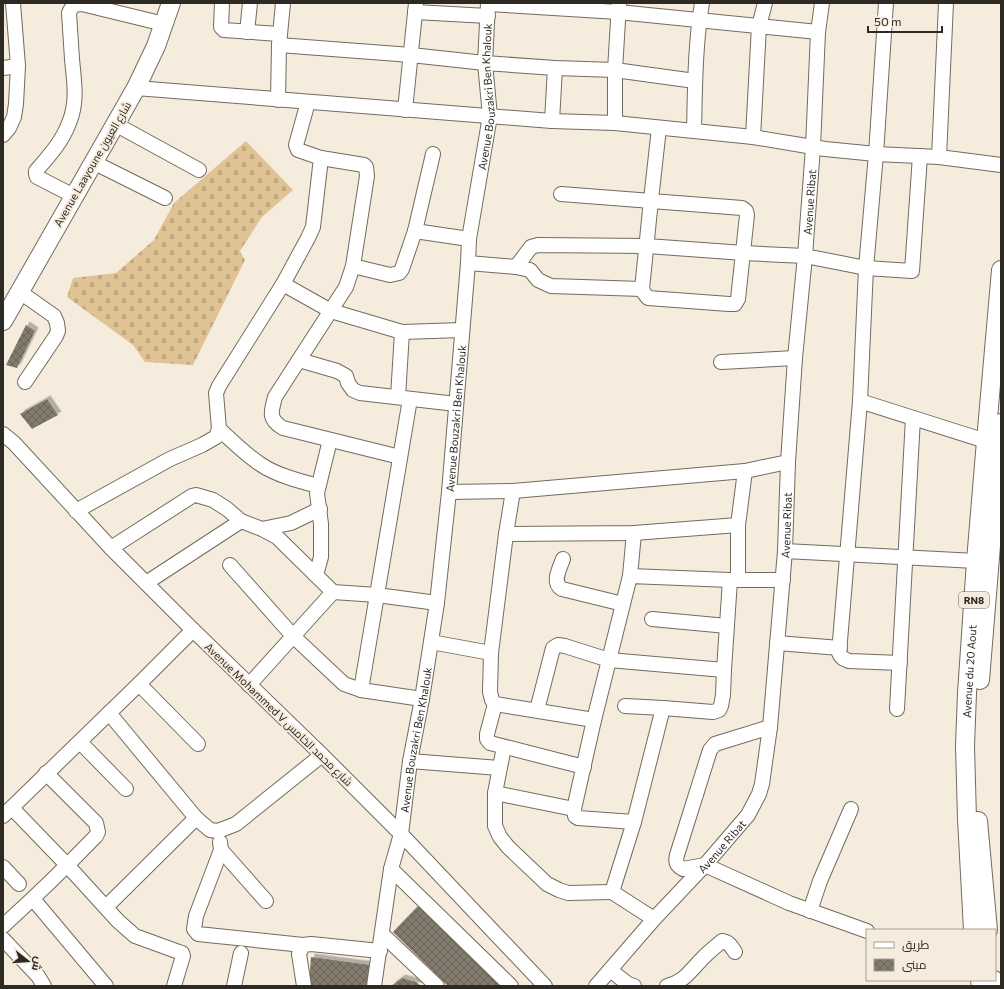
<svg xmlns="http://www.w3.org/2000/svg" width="1004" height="989" viewBox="0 0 1004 989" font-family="Commissioner,Cairo,sans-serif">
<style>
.cemetery{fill:url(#cemetery-stones)}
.building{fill:url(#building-cross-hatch);filter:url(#shadow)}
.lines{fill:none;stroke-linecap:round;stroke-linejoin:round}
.minor-casing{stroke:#736b5e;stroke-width:16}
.major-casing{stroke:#736b5e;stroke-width:20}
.minor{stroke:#fff;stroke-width:14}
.major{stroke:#fff;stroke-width:18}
.labels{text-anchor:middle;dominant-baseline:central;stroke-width:4;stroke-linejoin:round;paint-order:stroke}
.shield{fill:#f6ecde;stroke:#69645c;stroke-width:1}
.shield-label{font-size:10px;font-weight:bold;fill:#2d2a24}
.street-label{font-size:11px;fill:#2d2a24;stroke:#f6ecde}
</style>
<defs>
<pattern id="cemetery-stones" width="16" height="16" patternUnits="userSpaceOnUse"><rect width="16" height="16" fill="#e0c395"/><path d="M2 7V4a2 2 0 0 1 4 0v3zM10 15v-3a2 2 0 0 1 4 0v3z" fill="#c0a880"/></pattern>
<pattern id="building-cross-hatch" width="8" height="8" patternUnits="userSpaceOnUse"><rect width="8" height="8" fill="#827a6d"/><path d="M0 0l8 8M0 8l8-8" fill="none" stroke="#6b6459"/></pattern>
<filter id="shadow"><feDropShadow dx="3.5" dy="-3.5" stdDeviation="0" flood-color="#0004"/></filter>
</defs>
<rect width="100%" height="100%" fill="#f6ecde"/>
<path class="cemetery" d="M246,141L293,190L262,217L240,251L245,260L193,365L145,362L133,345L67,297L73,278L116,273L154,240L174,203Z"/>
<g class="building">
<path d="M26,325L35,331L17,368L6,365Z"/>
<path d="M47,399L58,415L32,429L20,414Z"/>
<path d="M420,904L505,986H448L393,932Z"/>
<path d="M311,957L370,965L367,986H309Z"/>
<path d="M402,978L416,982L421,986H391Z"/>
</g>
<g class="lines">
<g class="minor-casing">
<g id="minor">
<path d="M222,3L221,27L224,30L279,34"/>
<path d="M886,3L876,154L866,268L860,401L839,653C841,658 844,659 849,661L900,663"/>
<path d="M488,4L618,12L818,32"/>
<path d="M415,12L488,16"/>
<path d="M247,32L250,3"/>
<path d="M279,45L411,55L485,63L555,68L615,70L695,81"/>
<path d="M3,68L18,66"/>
<path d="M136,88L552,121L615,123L753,137L825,149L876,154L939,157L1001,165"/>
<path d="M278,100L279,45L283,3"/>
<path d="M308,102L296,145L298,150L321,158L364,165L366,167L367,176L353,266L346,287L275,397C271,412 268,419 283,428L400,457"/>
<path d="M405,110L416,3"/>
<path d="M552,121L555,68"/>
<path d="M615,123V70L619,4"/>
<path d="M115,124L199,170"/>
<path d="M694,131C695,89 695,45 702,3"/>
<path d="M3,135L9,128L14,117L16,104L18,66L13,3"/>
<path d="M753,137L759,26L765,3"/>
<path d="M939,157L946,3"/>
<path d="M93,162L165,198"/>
<path d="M561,194L742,208L746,211L747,215L738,299L735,304H729L648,298L644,293L642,289L651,200L659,128"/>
<path d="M74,196L37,177L36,174V171C49,156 62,142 69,123C78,102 74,81 72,59C71,44 70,28 69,13C72,6 74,4 82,4L164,24"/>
<path d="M415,231L469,239"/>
<path d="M468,263L516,267L530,270L538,280L551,286L642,289"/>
<path d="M353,266L390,275L399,273L402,269L415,231L433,154"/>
<path d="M516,267L531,247L538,245L647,246L744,253L805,256L866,268L912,271L920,156"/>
<path d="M283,284L331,311L402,332L462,330"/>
<path d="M20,292L54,316L57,323L58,331L56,336L25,382"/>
<path d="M299,360L337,371L346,376L348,383L353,390L360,393L456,404"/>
<path d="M721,362L795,358"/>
<path d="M398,397L402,332"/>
<path d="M860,401L986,441"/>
<path d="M219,429C232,441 245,454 260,464C276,475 299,481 318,486"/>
<path d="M3,434L14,443L111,548L193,630L322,755L401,834L545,986"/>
<path d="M513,491L506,534L491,653L490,692L492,700L495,704L594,720"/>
<path d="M449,492L513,491L745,471L788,462"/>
<path d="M76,511L170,459L202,445L216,437L219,429L216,393L219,386L283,284L308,238L313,227L321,158"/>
<path d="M262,529L291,523L320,509"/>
<path d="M506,534L634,533L738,525"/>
<path d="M111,548L192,496L196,495L213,500L227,509L241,521L262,529L277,537L333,592L377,595L437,603"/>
<path d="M785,551L976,561"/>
<path d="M563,559C560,568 551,583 562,589L623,604"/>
<path d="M230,565L293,636L344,684L361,690L422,699"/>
<path d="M316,575L321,557V524L317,493L330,440"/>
<path d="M630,576L634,533"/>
<path d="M738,580V525L745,471"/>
<path d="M146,583L241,521"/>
<path d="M652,619L727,626"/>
<path d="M431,642L491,653"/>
<path d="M777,643L840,648"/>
<path d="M139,684L198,744"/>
<path d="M249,685L333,592"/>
<path d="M361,690L410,399"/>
<path d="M495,704L487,734V739L490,743L584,767"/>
<path d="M625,706L663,708L713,712L719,710L721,706L723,695L724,670L730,580"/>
<path d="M897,709L913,418"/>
<path d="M537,710L553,648L558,645L565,646L609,660L724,670"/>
<path d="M109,713L196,818L210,830L218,831L236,824L322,755"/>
<path d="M770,727L715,744L710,750L677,855C675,862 677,866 683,869L705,865L789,903L867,931"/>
<path d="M80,742L126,789"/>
<path d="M504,747L495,793V826L500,837L508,847L547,884L559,890L568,893L612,892"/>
<path d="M410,761L499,768"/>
<path d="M495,793L574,809"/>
<path d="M12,808L67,865L118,921L135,936L179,952L182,953L183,956L174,986"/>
<path d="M3,816L139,684L193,630"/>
<path d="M634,822L663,708"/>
<path d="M220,842L221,850L266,901"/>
<path d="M221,850L196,916L194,929L198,934L303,945"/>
<path d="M3,867L19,884"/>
<path d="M391,869L511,986"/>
<path d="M33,899L106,986"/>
<path d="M106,907L196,818"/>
<path d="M810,911L820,881L851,809"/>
<path d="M654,919L612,892L634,822L578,818L575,816L574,809L594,720L630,576L730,580H783"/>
<path d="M3,926C35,897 66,867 96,836L98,832L96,823L46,773"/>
<path d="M382,934L437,986"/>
<path d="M3,939L38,976L44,986"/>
<path d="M610,970L628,984L634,986"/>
<path d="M234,986L241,953"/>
<path d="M304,986L299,954L303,945L311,944L380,951"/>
<path id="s1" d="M374,986L391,869L401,834L410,761L422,699L437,603L449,492L468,263L469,239L490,116L485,63L488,3"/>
<path id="s2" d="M596,986L654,919L705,865L748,815L759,794L762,784L770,727L785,551L788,462L795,358L805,256L813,147L818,32L822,3"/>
<path d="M667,986C685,981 689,972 701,960C707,953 715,947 722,941C729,942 731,946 735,952"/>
</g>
</g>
<g class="major-casing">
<g id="major">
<path d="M3,321L136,88L156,46L171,3"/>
<path d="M980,680L1001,423"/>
<path d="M978,821L988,930"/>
<path id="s3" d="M973,930L967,819L965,746L967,693L976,561L986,441L1001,270"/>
<path d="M980,980L981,986"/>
<path d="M994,980L995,986"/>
</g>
</g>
<use href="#minor" class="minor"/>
<use href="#major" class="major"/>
</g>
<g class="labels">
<rect class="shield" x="959" y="592" width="30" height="16" rx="3"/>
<g class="shield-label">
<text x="974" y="600">RN8</text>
</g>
<g class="street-label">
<text stroke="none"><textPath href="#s1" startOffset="898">Avenue Bouzakri Ben Khalouk</textPath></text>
<text transform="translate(92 164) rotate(-60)">Avenue Laayoune شارع العيون</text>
<text stroke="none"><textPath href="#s2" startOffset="847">Avenue Ribat</textPath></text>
<text stroke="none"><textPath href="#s1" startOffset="574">Avenue Bouzakri Ben Khalouk</textPath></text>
<text stroke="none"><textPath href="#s2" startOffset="523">Avenue Ribat</textPath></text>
<text stroke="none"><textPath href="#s3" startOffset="259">Avenue du 20 Aout</textPath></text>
<text transform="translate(279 714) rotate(44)">Avenue Mohammed V شارع محمد الخامس</text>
<text stroke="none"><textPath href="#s1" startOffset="250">Avenue Bouzakri Ben Khalouk</textPath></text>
<text stroke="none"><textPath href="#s2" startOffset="188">Avenue Ribat</textPath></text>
</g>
</g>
<rect width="1004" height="989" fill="none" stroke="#2d2a24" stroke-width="8"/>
<rect x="866" y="929" width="130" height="52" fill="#f6ecde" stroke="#a69e94"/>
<rect x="874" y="942" width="20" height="6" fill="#ffffff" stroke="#a69e94"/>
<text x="902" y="949" font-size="12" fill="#2d2a24">طريق</text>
<rect x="874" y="959" width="20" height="12" fill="url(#building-cross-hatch)" stroke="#a69e94"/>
<text x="902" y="969" font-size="12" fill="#2d2a24">مبنى</text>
<g transform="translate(28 961) rotate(107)" stroke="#f6ecde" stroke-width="3" paint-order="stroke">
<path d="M0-3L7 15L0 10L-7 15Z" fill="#2d2a24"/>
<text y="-6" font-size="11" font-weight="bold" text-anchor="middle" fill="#2d2a24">ش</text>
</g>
<path d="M868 26v6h74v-6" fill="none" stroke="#2d2a24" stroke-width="2"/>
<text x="874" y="26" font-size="12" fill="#2d2a24" stroke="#f6ecde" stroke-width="3" paint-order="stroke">50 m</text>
</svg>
